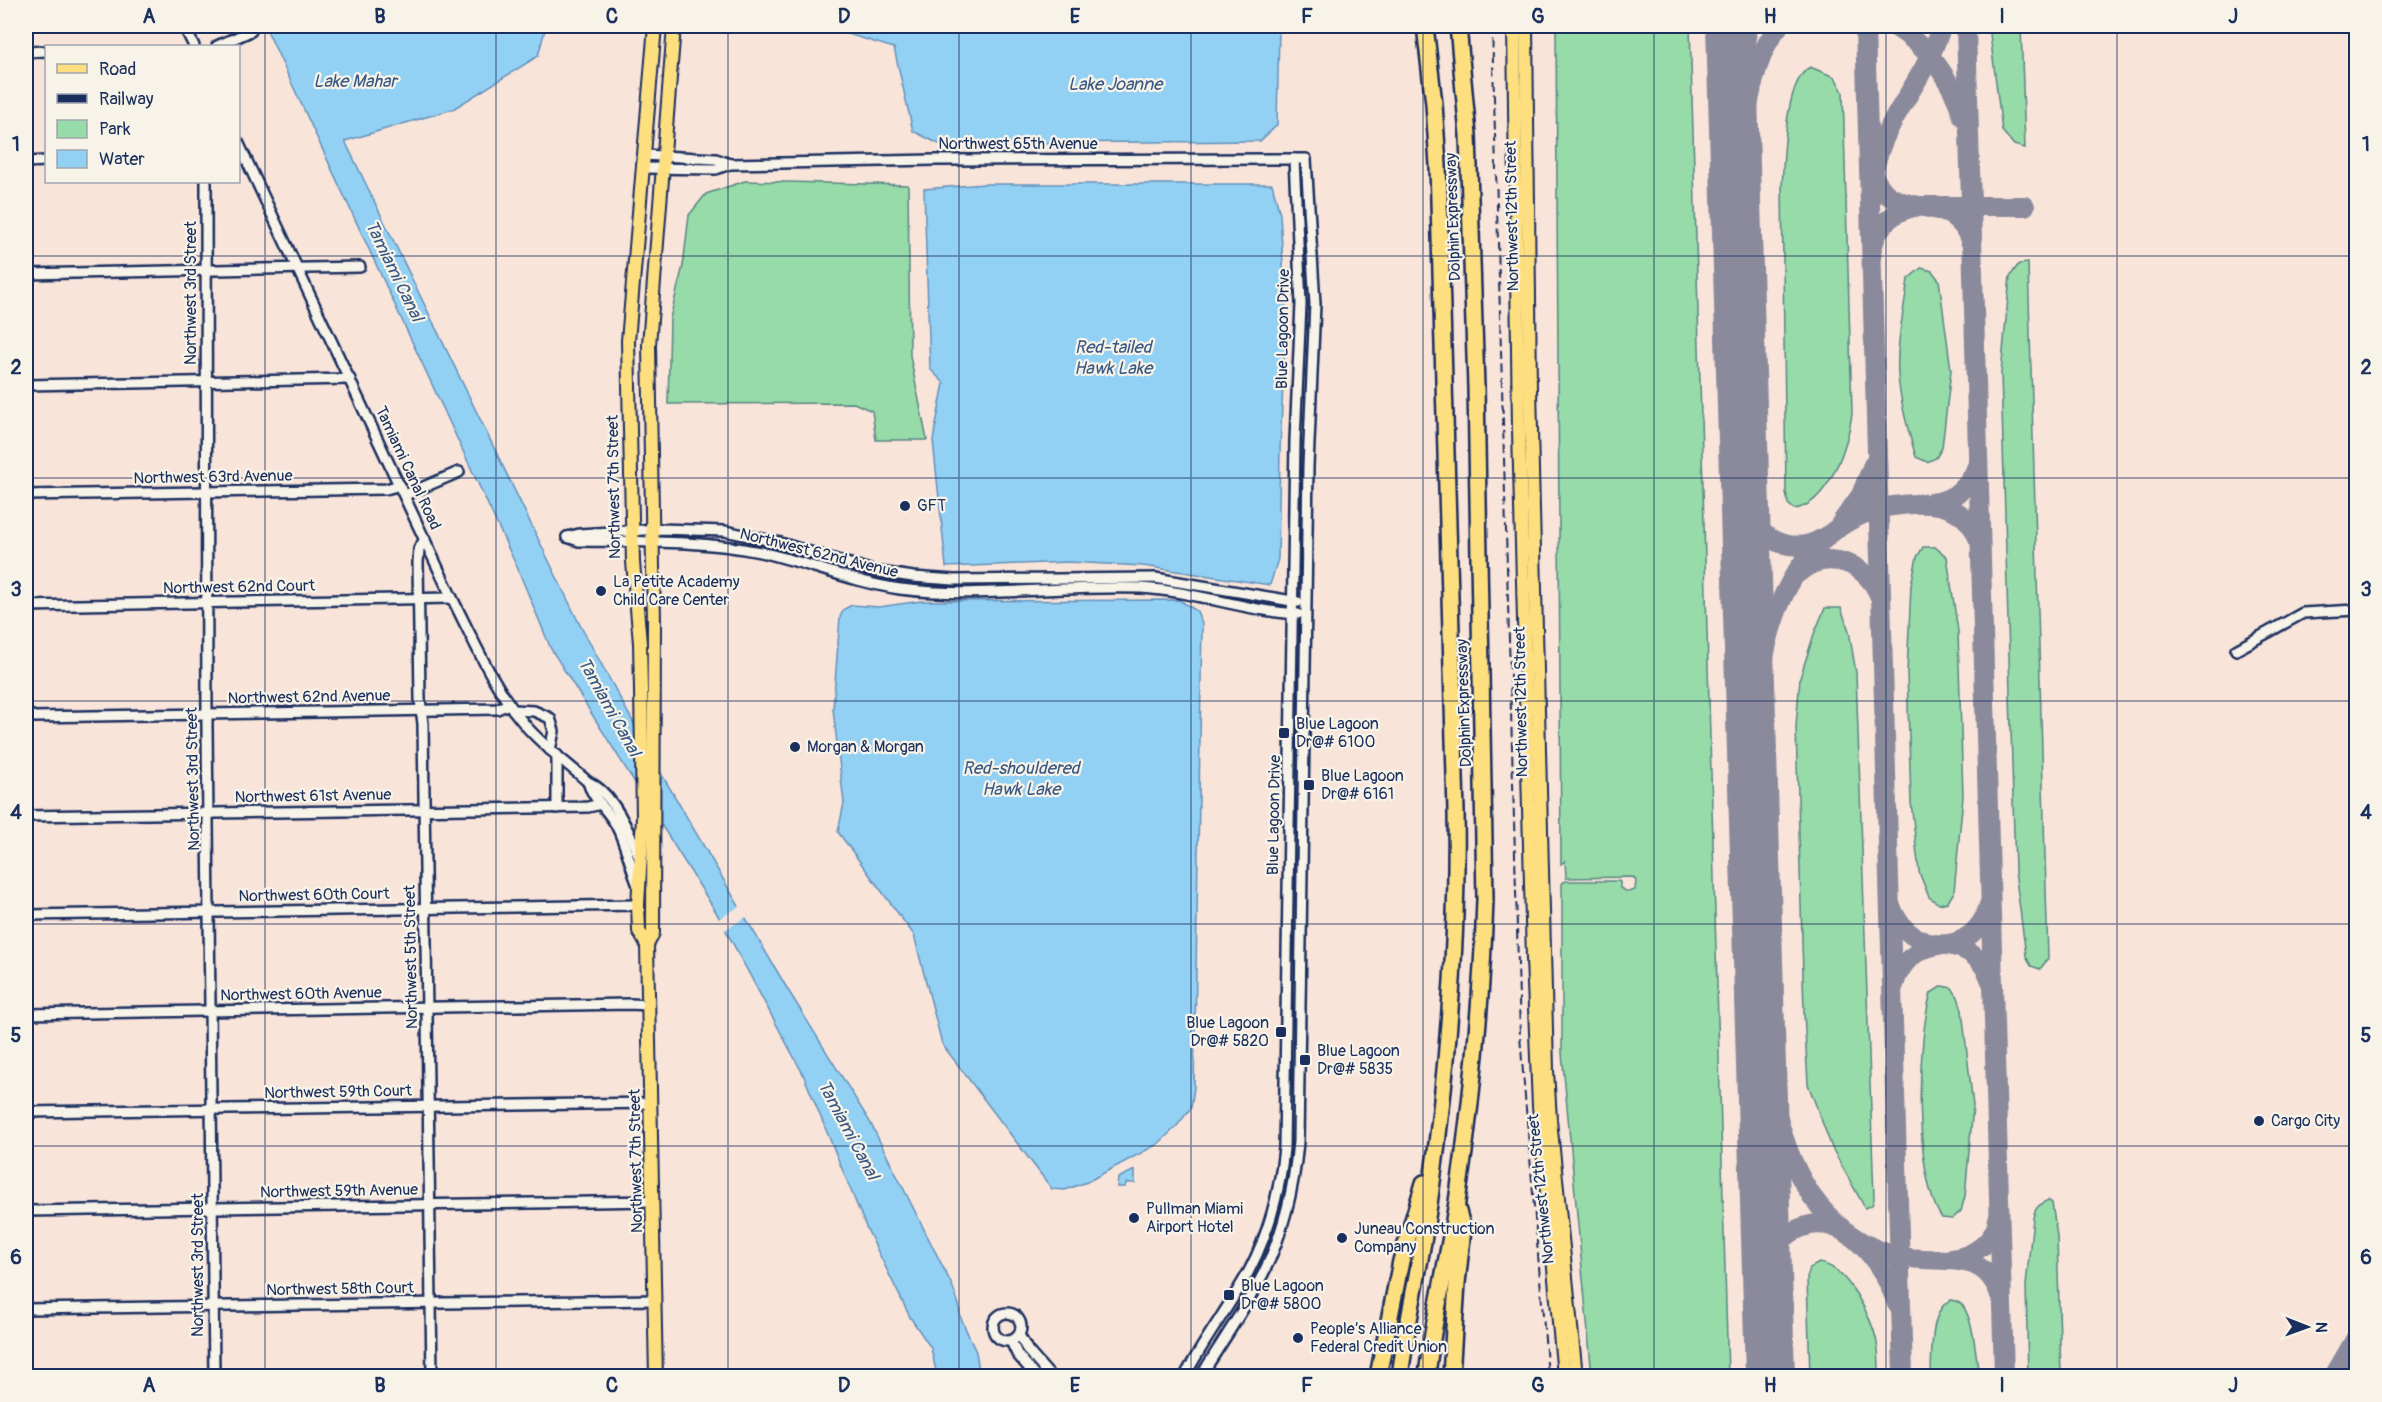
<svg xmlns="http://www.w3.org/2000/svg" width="2382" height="1402" viewBox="0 0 2382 1402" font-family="Pangolin,sans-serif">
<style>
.green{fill:#96dba8;stroke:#588583;stroke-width:1.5}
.water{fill:#93d1f4;stroke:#6390b8;stroke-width:1.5}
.pier{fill:#f9e4da}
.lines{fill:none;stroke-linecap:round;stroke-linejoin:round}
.taxiway{stroke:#8a8a9c;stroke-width:20}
.runway{stroke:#8a8a9c;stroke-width:50}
.minor-casing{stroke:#1b2f5e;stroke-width:14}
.major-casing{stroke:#1b2f5e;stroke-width:16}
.highway-casing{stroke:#1b2f5e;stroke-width:20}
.minor{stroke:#f7f3e8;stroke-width:9}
.major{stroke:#fedf80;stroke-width:12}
.highway{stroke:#fedf80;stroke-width:15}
.rail{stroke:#1b2f5e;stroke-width:2;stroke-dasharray:9 4.5;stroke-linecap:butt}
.grid{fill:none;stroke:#1b2f5e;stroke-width:1.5;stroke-opacity:0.55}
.poi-dot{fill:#1b2f5e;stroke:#f7f3e8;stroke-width:2}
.labels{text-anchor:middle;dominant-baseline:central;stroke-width:4.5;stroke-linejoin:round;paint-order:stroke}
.street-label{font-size:16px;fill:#1b2f5e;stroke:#f7f3e8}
.poi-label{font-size:16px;fill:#1b2f5e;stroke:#f7f3e8;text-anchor:start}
.water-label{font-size:18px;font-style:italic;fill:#395884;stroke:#f7f3e8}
.neatline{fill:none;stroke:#1b2f5e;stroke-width:2}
.grid-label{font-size:20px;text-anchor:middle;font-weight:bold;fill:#1b2f5e}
</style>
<rect width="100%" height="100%" fill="#f9e4da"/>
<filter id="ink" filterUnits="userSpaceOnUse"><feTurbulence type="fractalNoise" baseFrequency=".0167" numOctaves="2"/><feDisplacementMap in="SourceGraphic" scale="12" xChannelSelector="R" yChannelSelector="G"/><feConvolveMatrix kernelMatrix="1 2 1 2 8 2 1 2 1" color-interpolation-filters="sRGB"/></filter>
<g filter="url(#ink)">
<g class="green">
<path d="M1556,26H1690L1728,1376H1592L1562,1053V883L1566,881H1618L1620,882V888L1628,892L1635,890L1636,881L1633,877L1566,878L1565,861L1561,864Z"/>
<path d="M1989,26H2021L2025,148L2014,145L2002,131Z"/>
<path d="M1810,67L1835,77L1843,92L1852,413C1849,442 1829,505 1794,509L1788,504L1786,492L1782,187C1784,160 1784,81 1810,67Z"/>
<path d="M745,181L908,185L910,356L927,440H876L872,411L854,403L668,404L670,318L683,266L689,215L706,194Z"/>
<path d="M2028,263L2048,959L2040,969L2031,966L2026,956L2015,871L2001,373L2010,276L2019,264Z"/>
<path d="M1921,268L1932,271L1939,280L1951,370L1942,448L1936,458L1927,462L1916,457C1908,431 1900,402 1898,375C1896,344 1904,310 1908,279Z"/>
<path d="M1923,547H1935L1947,557L1958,631L1963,797L1954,892L1948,902L1939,904L1929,897L1919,872L1911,802L1907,672L1911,585L1917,557Z"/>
<path d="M1825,608H1841L1849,631L1856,673L1874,1199L1872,1205L1865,1208L1832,1148L1808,1084L1804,1012L1796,726L1800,678L1814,634Z"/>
<path d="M1942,986L1952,988L1958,997L1962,1010L1973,1106L1965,1196L1961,1211L1952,1219L1942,1218C1913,1176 1917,1041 1931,993Z"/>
<path d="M2048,1200L2052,1203L2057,1236L2061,1376H2028L2026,1285L2033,1218C2035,1207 2039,1205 2048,1200Z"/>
<path d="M1819,1263C1846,1265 1873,1319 1877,1343C1879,1354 1879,1366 1879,1376H1810L1807,1278L1810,1268Z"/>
<path d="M1951,1300C1956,1301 1960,1302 1963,1306C1974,1322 1976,1357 1979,1376H1931C1932,1356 1929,1309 1951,1300Z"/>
</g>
<g class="water">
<path d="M265,26H546L538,56L453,109L345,141L580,625L662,775L788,990L870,1122L952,1285L959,1305L960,1316L976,1352L980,1376H937L931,1348L910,1317L866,1227L803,1074L716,912L551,649L517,567Z"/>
<path d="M838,26H1279L1277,125L1260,141L939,144L913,131L894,48L838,31Z"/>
<path d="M984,184H1272L1280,214L1286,315L1280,451L1278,559L1270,585L1143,566L1068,562L946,567L933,440L944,383L930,369L924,189Z"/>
<path d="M1179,600L1197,611L1202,624L1194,1088L1191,1108L1176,1127L1158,1144L1087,1182L1065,1190L1052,1189L942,1044L914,935L838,832L844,803L833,709L840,617L844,609L852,605L879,607L921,601Z"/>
<path d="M1135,1170V1183H1126L1125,1187H1117L1118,1178Z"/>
</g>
<path class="pier" d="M742,905L748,916L723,931L717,920Z"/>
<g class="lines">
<g class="taxiway">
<path d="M1865,26L1903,1376"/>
<path d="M1894,26C1927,46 1952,79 1963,117"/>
<path d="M1966,26L2004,1376"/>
<path d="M1875,166C1884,125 1912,94 1930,56C1934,47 1938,36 1942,26"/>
<path d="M1871,168C1888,229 1953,184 1971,243"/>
<path d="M1873,246C1878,222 1898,208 1922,206H2025"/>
<path d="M1738,291C1740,222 1734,78 1779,26"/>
<path d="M1744,479C1745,491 1746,505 1751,516C1763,544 1797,554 1823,538"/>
<path d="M1931,503C1953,501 1970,487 1977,466"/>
<path d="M1841,523L1861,495L1873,465"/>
<path d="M1798,573C1826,548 1867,562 1880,597"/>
<path d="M1755,838C1757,742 1745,617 1820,543C1845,518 1878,505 1914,504C1944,502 1968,510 1979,540"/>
<path d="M1891,906C1908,957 1975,958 1989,905"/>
<path d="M1758,929C1765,1017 1760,1118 1811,1195C1832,1225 1862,1248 1898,1256C1937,1266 1983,1245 2000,1295"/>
<path d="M1945,945C1967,946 1984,960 1991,981"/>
<path d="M1894,985C1900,963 1916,949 1938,945"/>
<path d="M1951,1259C1974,1256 1995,1242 1998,1219"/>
<path d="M1767,1278C1771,1257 1777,1238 1798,1229C1845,1207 1885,1266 1897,1304"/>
<path d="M2334,1376L2356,1338"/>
</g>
<path class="runway" d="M1731,26L1770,1376"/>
<g class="minor-casing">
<g id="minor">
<path d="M184,26L194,46"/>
<path d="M217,46L251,31"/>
<path d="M26,52L46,51"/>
<path d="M238,142L452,598C474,641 494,689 526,726C544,747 567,763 588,782C613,792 630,833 639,857"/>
<path d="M644,155L716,159L730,164"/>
<path d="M26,162L46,161"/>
<path d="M643,168L716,169L730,164L934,160L1306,159L1315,304L1308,466L1298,1142C1294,1188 1284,1232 1263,1274C1245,1309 1221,1343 1201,1376"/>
<path d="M206,182L207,728L214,1376"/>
<path d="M26,274L360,267"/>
<path d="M26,385L350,379"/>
<path d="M26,495L386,489L400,485"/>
<path d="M405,495L459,472"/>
<path d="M567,537L579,534L660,529L725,531L777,542L873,571L913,577L954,580L1155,578L1298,602"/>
<path d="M567,537L579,541C639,542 700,540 760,552C807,562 851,582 900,589C977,599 1063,585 1141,588C1194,591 1245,611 1298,614"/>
<path d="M425,539L419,549L418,562L420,699L423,724L432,1376"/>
<path d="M26,606L452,598"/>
<path d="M2236,650L2303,613L2356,610"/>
<path d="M513,710L534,711L550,718L554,731L550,750"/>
<path d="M26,714L35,717L497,709L509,704"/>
<path d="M557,755V808"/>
<path d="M588,782C592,798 608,810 616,825C626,844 630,864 637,883"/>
<path d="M26,816L588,807L601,804"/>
<path d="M26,915L638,905"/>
<path d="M26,1014L630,1004L649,1005"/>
<path d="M26,1112L651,1103"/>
<path d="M26,1211L653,1201"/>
<path d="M26,1309L655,1300"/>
<circle cx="1007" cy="1327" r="14"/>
<path d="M1019,1335L1028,1351L1050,1376"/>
<path d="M1011,1341L1017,1354L1036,1376"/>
<path d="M1185,1376C1204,1340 1229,1307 1249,1271C1269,1233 1280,1190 1284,1148L1295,440L1301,304L1294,159"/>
</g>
</g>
<g class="major-casing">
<g id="major">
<path d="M1514,26L1519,431L1533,959L1539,1106L1564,1376"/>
<path d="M1526,26L1530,389L1547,1070L1550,1120L1576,1376"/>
<path d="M647,945L639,931L638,905L643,817L641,690L640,643L633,562L628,341L655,26"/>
<path d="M656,1376L647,945L653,933L654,621L649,345L674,26"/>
</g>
</g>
<g class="highway-casing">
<g id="highway">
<path d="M1378,1376L1401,1261L1424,1183"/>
<path d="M1400,1376C1408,1316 1422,1257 1430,1197C1448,1069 1458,941 1456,812L1438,165L1434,104L1425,26"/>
<path d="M1427,1376C1433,1318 1448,1260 1457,1202C1472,1101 1482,1001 1485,899L1476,387L1468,135L1458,26"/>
<path d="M1451,1376L1457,1283L1463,1229L1457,1208"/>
</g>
</g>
<use href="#minor" class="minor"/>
<use href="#major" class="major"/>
<use href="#highway" class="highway"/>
<path class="rail" d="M1492,26L1520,1036L1548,1376"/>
</g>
</g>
<path class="grid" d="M265,26V1376M496,26V1376M728,26V1376M959,26V1376M1191,26V1376M1423,26V1376M1654,26V1376M1886,26V1376M2117,26V1376M26,256H2356M26,478H2356M26,701H2356M26,924H2356M26,1146H2356"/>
<g class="poi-dot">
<circle cx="905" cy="506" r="6"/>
<circle cx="601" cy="591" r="6"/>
<rect x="1278" y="727" width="12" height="12" rx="3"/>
<circle cx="795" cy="747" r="6"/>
<rect x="1303" y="779" width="12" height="12" rx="3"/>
<rect x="1275" y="1026" width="12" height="12" rx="3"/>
<rect x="1299" y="1054" width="12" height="12" rx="3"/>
<circle cx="2259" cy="1121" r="6"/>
<circle cx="1134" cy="1218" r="6"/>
<circle cx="1342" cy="1238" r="6"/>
<rect x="1223" y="1289" width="12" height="12" rx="3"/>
<circle cx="1298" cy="1338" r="6"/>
</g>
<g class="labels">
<g class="street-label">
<text x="1018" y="144">Northwest 65th Avenue</text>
<text transform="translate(1512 216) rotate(-91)">Northwest 12th Street</text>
<text transform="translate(1453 217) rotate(-92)">Dolphin Expressway</text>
<text transform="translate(191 293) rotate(-90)">Northwest 3rd Street</text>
<text transform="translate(1283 329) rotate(-89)">Blue Lagoon Drive</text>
<text transform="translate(408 468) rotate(65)">Tamiami Canal Road</text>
<text transform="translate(213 477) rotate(-1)">Northwest 63rd Avenue</text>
<text transform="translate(614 487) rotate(-91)">Northwest 7th Street</text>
<text transform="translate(819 553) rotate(14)">Northwest 62nd Avenue</text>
<text transform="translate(239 587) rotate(-1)">Northwest 62nd Court</text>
<text transform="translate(309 697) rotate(-1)">Northwest 62nd Avenue</text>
<text transform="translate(1521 702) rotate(-91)">Northwest 12th Street</text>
<text transform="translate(1464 703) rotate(-92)">Dolphin Expressway</text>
<text transform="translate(193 779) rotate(-91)">Northwest 3rd Street</text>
<text transform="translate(313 796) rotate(-1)">Northwest 61st Avenue</text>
<text transform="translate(1274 815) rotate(-89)">Blue Lagoon Drive</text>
<text transform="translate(314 895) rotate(-1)">Northwest 60th Court</text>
<text transform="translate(411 957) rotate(-91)">Northwest 5th Street</text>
<text transform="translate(301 994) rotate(-1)">Northwest 60th Avenue</text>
<text transform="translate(338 1092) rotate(-1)">Northwest 59th Court</text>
<text transform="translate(636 1161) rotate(-91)">Northwest 7th Street</text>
<text transform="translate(1541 1189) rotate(-96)">Northwest 12th Street</text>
<text transform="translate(339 1191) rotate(-1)">Northwest 59th Avenue</text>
<text transform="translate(198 1265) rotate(-90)">Northwest 3rd Street</text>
<text transform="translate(340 1289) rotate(-1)">Northwest 58th Court</text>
</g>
<g class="poi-label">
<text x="917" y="506">GFT</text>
<text x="613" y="582">La Petite Academy<tspan x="613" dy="18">Child Care Center</tspan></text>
<text x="1296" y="724">Blue Lagoon<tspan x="1296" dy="18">Dr@# 6100</tspan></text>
<text x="807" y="747">Morgan &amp; Morgan</text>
<text x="1321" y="776">Blue Lagoon<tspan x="1321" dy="18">Dr@# 6161</tspan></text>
<text x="1269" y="1023" text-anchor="end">Blue Lagoon<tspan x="1269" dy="18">Dr@# 5820</tspan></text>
<text x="1317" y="1051">Blue Lagoon<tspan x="1317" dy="18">Dr@# 5835</tspan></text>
<text x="2271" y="1121">Cargo City</text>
<text x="1146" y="1209">Pullman Miami<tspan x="1146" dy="18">Airport Hotel</tspan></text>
<text x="1354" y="1229">Juneau Construction<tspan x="1354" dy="18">Company</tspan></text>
<text x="1241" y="1286">Blue Lagoon<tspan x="1241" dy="18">Dr@# 5800</tspan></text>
<text x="1310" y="1329">People’s Alliance<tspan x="1310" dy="18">Federal Credit Union</tspan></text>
</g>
<g class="water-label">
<text x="355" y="81">Lake Mahar</text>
<text x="1115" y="84">Lake Joanne</text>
<text transform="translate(394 271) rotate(64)">Tamiami Canal</text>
<text x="1113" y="347">Red-tailed<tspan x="1113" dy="21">Hawk Lake</tspan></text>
<text transform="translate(609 707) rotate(61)">Tamiami Canal</text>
<text x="1021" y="768">Red-shouldered<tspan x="1021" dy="21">Hawk Lake</tspan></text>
<text transform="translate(848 1130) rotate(62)">Tamiami Canal</text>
</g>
</g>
<rect width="2382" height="1402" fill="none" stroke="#f7f3e8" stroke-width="66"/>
<rect x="45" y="45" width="195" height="138" fill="#f7f3e8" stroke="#9fa5b1" stroke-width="1.5"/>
<rect x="57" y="64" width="30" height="9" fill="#fedf80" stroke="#9fa5b1" stroke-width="1.5"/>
<text x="99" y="75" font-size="18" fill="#1b2f5e">Road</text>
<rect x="57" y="94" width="30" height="9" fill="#1b2f5e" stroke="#9fa5b1" stroke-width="1.5"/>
<text x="99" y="105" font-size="18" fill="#1b2f5e">Railway</text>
<rect x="57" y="120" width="30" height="18" fill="#96dba8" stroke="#9fa5b1" stroke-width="1.5"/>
<text x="99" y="135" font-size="18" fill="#1b2f5e">Park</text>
<rect x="57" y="150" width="30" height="18" fill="#93d1f4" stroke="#9fa5b1" stroke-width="1.5"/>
<text x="99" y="165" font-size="18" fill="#1b2f5e">Water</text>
<g transform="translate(2307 1327) rotate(91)" stroke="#f7f3e8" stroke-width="4.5" paint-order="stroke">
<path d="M0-4.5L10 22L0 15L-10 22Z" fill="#1b2f5e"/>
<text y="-9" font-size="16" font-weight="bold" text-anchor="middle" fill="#1b2f5e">N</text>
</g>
<rect x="33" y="33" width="2316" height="1336" class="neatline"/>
<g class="grid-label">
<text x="149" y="23">A</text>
<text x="380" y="23">B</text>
<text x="612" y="23">C</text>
<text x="844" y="23">D</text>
<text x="1075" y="23">E</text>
<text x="1307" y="23">F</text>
<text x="1538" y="23">G</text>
<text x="1770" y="23">H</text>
<text x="2002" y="23">I</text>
<text x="2233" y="23">J</text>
<text x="16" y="151">1</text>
<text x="2366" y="151">1</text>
<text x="16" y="374">2</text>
<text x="2366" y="374">2</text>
<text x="16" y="596">3</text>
<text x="2366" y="596">3</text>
<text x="16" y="819">4</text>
<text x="2366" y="819">4</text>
<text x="16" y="1042">5</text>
<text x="2366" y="1042">5</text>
<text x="16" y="1264">6</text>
<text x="2366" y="1264">6</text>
<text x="149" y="1392">A</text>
<text x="380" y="1392">B</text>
<text x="612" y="1392">C</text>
<text x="844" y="1392">D</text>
<text x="1075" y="1392">E</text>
<text x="1307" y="1392">F</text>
<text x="1538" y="1392">G</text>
<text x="1770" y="1392">H</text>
<text x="2002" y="1392">I</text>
<text x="2233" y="1392">J</text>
</g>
</svg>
